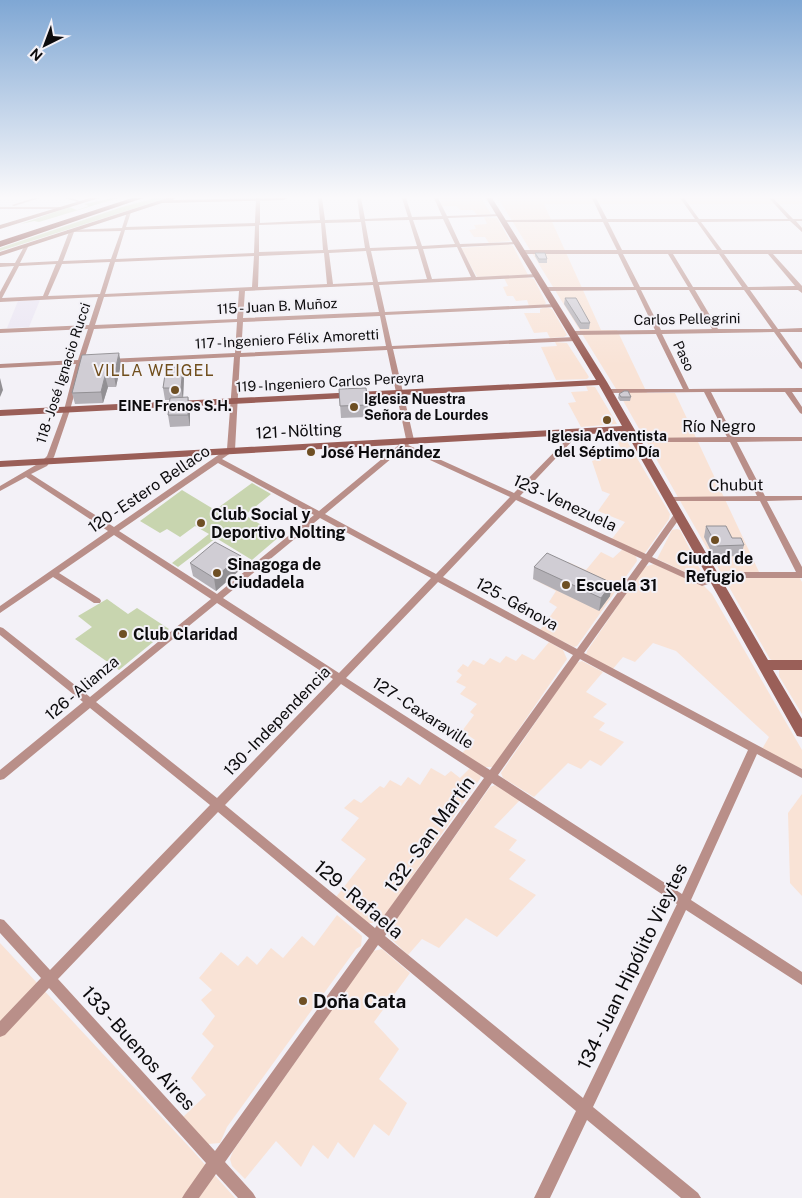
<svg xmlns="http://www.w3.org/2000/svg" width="802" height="1198" viewBox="0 0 802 1198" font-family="'Public Sans',sans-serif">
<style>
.commercial{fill:#f9e3d6}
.built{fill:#eae5f3}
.green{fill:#c8d5af}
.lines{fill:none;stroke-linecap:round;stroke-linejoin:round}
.street{fill:#b98f89;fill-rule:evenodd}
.secondary{fill:#9a5f58;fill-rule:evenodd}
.highway{fill:#6b1a16;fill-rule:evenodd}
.wall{fill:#b3b0b6}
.shaded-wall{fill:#929094}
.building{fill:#d0cdd4;stroke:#929094}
.poi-dot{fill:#6e4f24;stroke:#f3f1f7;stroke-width:2}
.labels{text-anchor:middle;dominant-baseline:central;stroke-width:4;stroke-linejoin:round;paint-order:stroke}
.far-street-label{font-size:14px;fill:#0c0b0d;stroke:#f3f1f7}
.far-poi-label{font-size:14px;font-weight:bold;fill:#0c0b0d;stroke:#f3f1f7}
.far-quarter-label{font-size:16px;letter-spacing:1px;fill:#704e1c;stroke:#f3f1f7}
.street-label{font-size:16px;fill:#0c0b0d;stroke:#f3f1f7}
.poi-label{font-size:16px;font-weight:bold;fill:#0c0b0d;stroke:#f3f1f7;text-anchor:start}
.near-street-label{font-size:19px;fill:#0c0b0d;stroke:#f3f1f7}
.near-poi-label{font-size:19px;font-weight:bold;fill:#0c0b0d;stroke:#f3f1f7;text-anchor:start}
</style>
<rect width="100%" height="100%" fill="#f3f1f7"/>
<g class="commercial">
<path d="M440,198H481L491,214L477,215L473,210H460L457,206H441Z"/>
<path d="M498,198H802V204H544L601,330H617L647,393H675L760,574L797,573L802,582V663H777L770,659L621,397Z"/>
<path d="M484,217L497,218L510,241L489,243L485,237H474L469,230L476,229L474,225L487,224Z"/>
<path d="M509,244L513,246L528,275L477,277L461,248Z"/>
<path d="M526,277L534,279L546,303L544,305L529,306L527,300L516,301L513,296H507L503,287L508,286L504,278Z"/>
<path d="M546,307L552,309L567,335L564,337L550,338L547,332L534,333L524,313H540V309Z"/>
<path d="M555,342L567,343L589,377L587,379L556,380L541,347L557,346Z"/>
<path d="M586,386L595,387L617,424L581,427L568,403L576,402L571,392L588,391Z"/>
<path d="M613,434L624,436L670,514L669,519L645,553H640L611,540L625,522L598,511L610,494L602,491L592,461L598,459L596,454H600L597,449L620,447Z"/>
<path d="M677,529L680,530L703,575L694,576L657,559L672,530Z"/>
<path d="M623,549L636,556L637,561L577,646L574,647L540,630L557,607L549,602L556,591L533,579L545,565L560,572L568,562L586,570L601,552L613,558Z"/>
<path d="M654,564L704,586L712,594L802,750V769L762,749L769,737L676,651L653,643L635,662L623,657L612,670L586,655L587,651L644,567Z"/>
<path d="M549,642L563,650L567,659L493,767H485L462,753L475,740L462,731L474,715L470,712L477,704L460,694L466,687L456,682L462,675L457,671L463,664L468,667L473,660L484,665L490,658L500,663L506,656L516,661L522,654L534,660Z"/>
<path d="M582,661L603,672L586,692L607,704L593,717L605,723L599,730L624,742L601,766L590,760L581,769L568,763L534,797L503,778L501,773L576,663Z"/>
<path d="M779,669H802V714L779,676Z"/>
<path d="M471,767L481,776L480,779L381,921L377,923H367L336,897L366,859L341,840L359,818L344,808L354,799L361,803L380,786L384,788L390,780L401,786L408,777L420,785L431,768L445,776L451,771L460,778Z"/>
<path d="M495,785L520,800L494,827L517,840L509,850L526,860L509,879L536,895L497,937L466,918L439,948L422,939L408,955L388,936L390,928L490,787Z"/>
<path d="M802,794V896L790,883L788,813Z"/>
<path d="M337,915L362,936L361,946L356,949L227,1127L220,1143L208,1144L183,1117L206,1095L191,1078L214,1046L202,1034L215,1016L201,1000L212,990L199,978L221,952L238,966L247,956L257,965L271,948L283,958L302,936L314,946Z"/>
<path d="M0,943L192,1150L235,1198H0Z"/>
<path d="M382,949L410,973L374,1022L399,1049L379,1079L407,1103L389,1136L374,1124L354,1158L338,1142L328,1159L313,1145L301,1167L276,1141L245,1179L232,1166L230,1159L233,1151L373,951Z"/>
</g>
<path class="built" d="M40,300L29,327L7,328L18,301Z"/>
<g class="green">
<path d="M113,198H118L39,222L34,221L21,224L69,207L77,210L89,206L84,204Z"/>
<path d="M155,198H167L0,251V248L122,207Z"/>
<path d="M252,483L271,494L245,515L280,536L252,560L216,538L178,567L172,563L209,534L195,526L180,537L167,529L160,533L140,521L182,490L215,510Z"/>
<path d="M107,599L128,614L137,608L169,629L119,670L75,639L92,627L78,616Z"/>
</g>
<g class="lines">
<g class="street">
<path d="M34,198H40L14,206L12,205Z"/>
<path d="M65,198H71L83,202L81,203Z"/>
<path d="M256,198H260V223L320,220L318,198H322L325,220L360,219L357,198H361L365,219L408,217L402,198H406L412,217L442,216L434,198H438L447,216L502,214V216H500L448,218L460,244L517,242L519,243L517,244L461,247L476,277L537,274L539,275V277L379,285L385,312L555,304L558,306L557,307L385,315L392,346L575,337L578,339L575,341L393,349L414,440L408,445L514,493L569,437L571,431H575L576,432L574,439L520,496L646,554L675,513H681L682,515L652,557L702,580L725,572H796L760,501H669L665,499L669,497L757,496L730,442H636L632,440L636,438L727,437L704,392L607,393L604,391L607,389H683L656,334L572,335L569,333L572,331L655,330L636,290L545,291L542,289L545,287H634L618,254H522L519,252L522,250H617L603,222H503L501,221L503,220L602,219L592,198H596L607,219H695L680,198H684L699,219H788L769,198H773L793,219H802V221H796L802,228V232L790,221L701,222L722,250H802V254H773L802,286V293L798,290H750L778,329L802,328V332H780L802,363V369L800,368L774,332L662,334L689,389L802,388V392H792L802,407V414L800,413L785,392H711L734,437H802V441L737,442L765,496H802V500L767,501L802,567V578H726L702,586L649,562L584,653L802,769V778L757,754L691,900L802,972V985L686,910L593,1107L698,1193L701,1198H681L587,1120L550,1198H534L576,1111L378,945L225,1162L253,1193L256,1198H238L216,1174L199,1198H182L185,1193L206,1163L49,988L5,1035L0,1037V1021L41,978L0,933V919L4,920L50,970L210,805L90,708L4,779L0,780V770L83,702L0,635V627L3,628L90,697L211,599L114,535L59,573L100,599L101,601L100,603H94L53,577L0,613V606L108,531L26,477L0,491V486L41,462L47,456L64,410L76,364L0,368V364L78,360L88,329L0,333V329L89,325L98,297L0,302V292L14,266L0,267V263H15L25,245L27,244L29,245L20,263L58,261L69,232H67V230L122,228L127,212L129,211L131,212L126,227L255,223ZM443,219L455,244L422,246L413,220ZM409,220L417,246L370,248L365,221ZM361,222L365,248L328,250L325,223ZM608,222H697L717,250H622ZM321,223L323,250L259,252V225ZM255,226L254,253L116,259L125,230ZM121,231L111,259L63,261L74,232ZM457,247L471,277L432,279L423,249ZM418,249L427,279L378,282L371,251ZM366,251L373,282L333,284L329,253ZM324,253L327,284L258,287L259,256ZM623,254H668L688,287H640ZM673,254H719L742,287H693ZM724,254H768L795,286L748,287ZM254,256L252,287L105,294L115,262ZM110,262L100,294L48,296L62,264ZM56,264L43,296L2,298L19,266ZM373,285L379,312L243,318L245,291ZM641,290H689L712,329L661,330ZM695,290H744L772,329H718ZM239,291L237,319L95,325L104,297ZM380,316L386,346L241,353L243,322ZM237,322L235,353L109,359L106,361L109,363L234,357L227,449L114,527L31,474L47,466L54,457L70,410L83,363H91L94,361L91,359L84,360L94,329ZM387,350L406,439L319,511L222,459L235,450L240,357ZM404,448L510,497L436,574L325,514ZM218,463L314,515L217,594L119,531ZM516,500L642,559L577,649L443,577ZM320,518L431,578L339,673L223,598ZM438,582L573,655L490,770L346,678ZM217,603L333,679L217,798L96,702ZM580,659L748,750L682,894L498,775ZM341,684L484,778L375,928L225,805ZM492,783L677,904L583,1098L385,936ZM218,812L369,938L215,1151L58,979Z"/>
<path d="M0,207H63L65,208L63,209H0Z"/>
</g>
<g class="secondary">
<path d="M90,198H99L0,229V225Z"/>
<path d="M167,198H175L173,200L287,198L284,200L162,203L0,256V252Z"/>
<path d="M486,198H492L607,382L768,660H802V670H773L802,719V737L797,736L626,432L0,467V461L622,426L599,385L0,416V410L596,380Z"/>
</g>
<path class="highway" d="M132,198H143L0,247V241Z"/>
</g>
<g class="wall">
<path d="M535,253L547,259V263H539L535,256Z"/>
<path d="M565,298L590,323L589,329H580L564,304Z"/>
<path d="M121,364L116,387H108L103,403L75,404L72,393Z"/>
<path d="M183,366L184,378L183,397L190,408V426L170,427L168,415L170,400H165L163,388Z"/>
<path d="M339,389L368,405V417L341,418Z"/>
<path d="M619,394L631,397L630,401H620L618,398Z"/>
<path d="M706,526L732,538L744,545L741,556L714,557L704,537Z"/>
<path d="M241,556L242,568L216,591L193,576L190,563Z"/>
<path d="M534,567L612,583L610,596L599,611L533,579Z"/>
</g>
<g class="shaded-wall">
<path d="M119,353L121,364L116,387L114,376Z"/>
<path d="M183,366L184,378L183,399L181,388Z"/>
<path d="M105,376L108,387L103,403L101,392Z"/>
<path d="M0,378L3,390L0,397Z"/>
<path d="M188,397L190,408V426L188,415Z"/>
<path d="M241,556L242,568L216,591L214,578Z"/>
<path d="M612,583L610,596L599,611L601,598Z"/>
</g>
<g class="building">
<path d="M535,253H545L547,259H539Z"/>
<path d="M565,298H576L590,323H581Z"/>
<path d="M119,353L114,376H105L101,392L72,393L82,355Z"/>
<path d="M183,366L181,388H163L166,368Z"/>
<path d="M366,388L368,405L340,406L339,389Z"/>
<path d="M624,391H628L631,397H621L619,394Z"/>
<path d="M188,397V415H168L170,398Z"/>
<path d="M706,526H726L732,538H741L744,545L717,546Z"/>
<path d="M215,542L241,556L214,578L190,563Z"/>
<path d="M547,553L612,583L601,598L534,567Z"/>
</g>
<linearGradient id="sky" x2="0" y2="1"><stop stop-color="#7fa7d4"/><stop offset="0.54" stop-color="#faf9fb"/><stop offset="1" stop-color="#faf9fb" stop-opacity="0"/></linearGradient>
<rect width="802" height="365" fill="url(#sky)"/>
<g class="poi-dot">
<circle cx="175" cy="390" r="5"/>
<circle cx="354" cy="407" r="5"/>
<circle cx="607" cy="420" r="5"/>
<circle cx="311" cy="452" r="5"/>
<circle cx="201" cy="523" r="5"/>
<circle cx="715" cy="540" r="5"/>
<circle cx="217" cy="573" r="5"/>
<circle cx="566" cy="585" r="5"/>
<circle cx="123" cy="634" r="5"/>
<circle cx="303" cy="1001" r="5"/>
</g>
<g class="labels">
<g class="far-street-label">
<text transform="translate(277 306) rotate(-3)">115 - Juan B. Muñoz</text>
<text transform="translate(687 319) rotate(-1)">Carlos Pellegrini</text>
<text transform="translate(287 339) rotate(-3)">117 - Ingeniero Félix Amoretti</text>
<text transform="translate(684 356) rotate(65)">Paso</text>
<text transform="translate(63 373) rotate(-72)">118 - José Ignacio Rucci</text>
<text transform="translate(330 382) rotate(-3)">119 - Ingeniero Carlos Pereyra</text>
</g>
<g class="far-poi-label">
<text x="364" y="399" text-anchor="start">Iglesia Nuestra<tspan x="364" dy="16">Señora de Lourdes</tspan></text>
<text x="175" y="406">EINE Frenos S.H.</text>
<text x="607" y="436">Iglesia Adventista<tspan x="607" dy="16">del Séptimo Día</tspan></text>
</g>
<g class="far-quarter-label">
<text x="154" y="370">VILLA WEIGEL</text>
</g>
<g class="street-label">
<text x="719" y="426">Río Negro</text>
<text transform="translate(299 431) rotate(-3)">121 - Nölting</text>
<text transform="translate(736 485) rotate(-1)">Chubut</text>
<text transform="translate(149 489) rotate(-34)">120 - Estero Bellaco</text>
<text transform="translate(565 503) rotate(25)">123 - Venezuela</text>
<text transform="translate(517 604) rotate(29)">125 - Génova</text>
<text transform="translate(82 688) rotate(-40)">126 - Alianza</text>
<text transform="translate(423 713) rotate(33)">127 - Caxaraville</text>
<text transform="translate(277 721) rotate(-46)">130 - Independencia</text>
</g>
<g class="poi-label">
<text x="321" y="452">José Hernández</text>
<text x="211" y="514">Club Social y<tspan x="211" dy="18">Deportivo Nolting</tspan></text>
<text x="715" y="558" text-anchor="middle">Ciudad de<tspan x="715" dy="18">Refugio</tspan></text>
<text x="227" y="564">Sinagoga de<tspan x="227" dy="18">Ciudadela</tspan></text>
<text x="576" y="585">Escuela 31</text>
<text x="133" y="634">Club Claridad</text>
</g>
<g class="near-street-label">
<text transform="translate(429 834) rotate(-54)">132 - San Martín</text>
<text transform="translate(359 899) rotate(40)">129 - Rafaela</text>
<text transform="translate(632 966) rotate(-64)">134 - Juan Hipólito Vieytes</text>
<text transform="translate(139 1048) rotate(48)">133 - Buenos Aires</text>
</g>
<g class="near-poi-label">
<text x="313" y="1001">Doña Cata</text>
</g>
</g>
<g transform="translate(45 45) rotate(222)" stroke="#f3f1f7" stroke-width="4" paint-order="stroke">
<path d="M0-4L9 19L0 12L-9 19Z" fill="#0c0b0d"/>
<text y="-8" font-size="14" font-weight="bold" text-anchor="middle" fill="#0c0b0d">N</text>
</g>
</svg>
